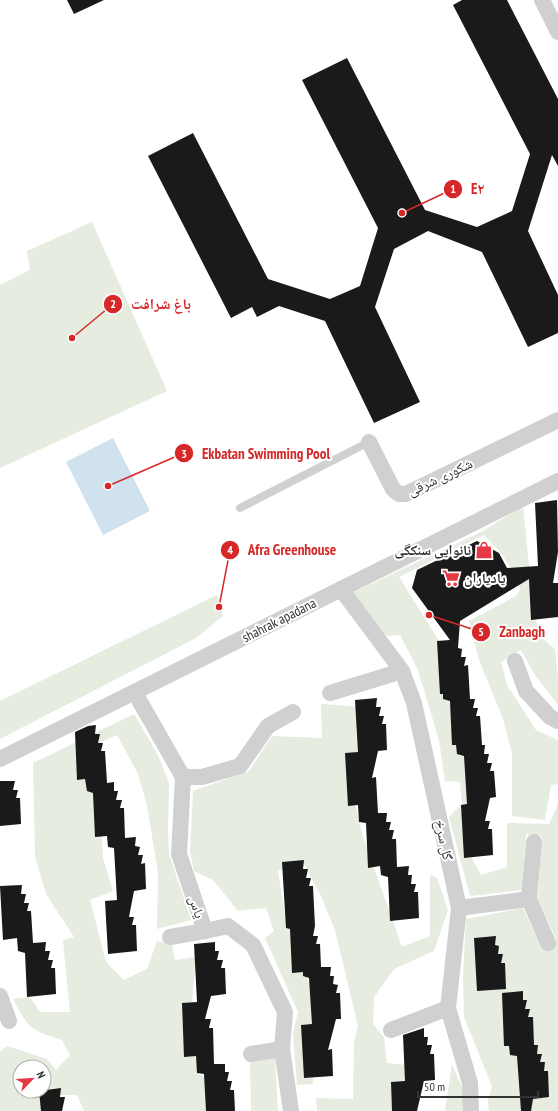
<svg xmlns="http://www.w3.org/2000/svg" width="558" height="1111" viewBox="0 0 558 1111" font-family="'PT Sans Narrow','Noto Naskh Arabic',sans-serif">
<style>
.green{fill:#e6ecdf;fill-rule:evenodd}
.water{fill:#cfe2ee}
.building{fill:#1a1a1a}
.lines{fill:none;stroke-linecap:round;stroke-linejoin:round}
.service{stroke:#d0d0d0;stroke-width:8}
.minor{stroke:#d0d0d0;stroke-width:16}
.labels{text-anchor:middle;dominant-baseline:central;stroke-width:4;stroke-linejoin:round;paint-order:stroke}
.street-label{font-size:14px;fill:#333;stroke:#fff}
.poi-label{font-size:14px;font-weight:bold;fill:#333;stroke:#fff;text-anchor:end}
.leader{fill:none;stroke:#d62828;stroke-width:1.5}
.callout-dot{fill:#d62828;stroke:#fff;stroke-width:1.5}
.mark-label{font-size:12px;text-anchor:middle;font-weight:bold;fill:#fff}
.callout-label{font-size:15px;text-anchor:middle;font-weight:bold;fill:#d62828;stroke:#fff;stroke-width:4;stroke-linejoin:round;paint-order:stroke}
</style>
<rect width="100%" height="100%" fill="#fff"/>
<g class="green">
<path d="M92,222L167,391L0,468V285L30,270L27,251Z"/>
<path d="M523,506L534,615L542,638L555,649L558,679V705L535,675L521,650L501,662L507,685L536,730L558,740V784L551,785L545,820L512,816V753L503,719L479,660L469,621L516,596L520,590C515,569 499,550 484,535L399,577L439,641L443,680L475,773L471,857L481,875L507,867V823L549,824L558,804V1111H489L488,1101L492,1086L464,1017L463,974L466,919L523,908L541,947L553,950L556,939L538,899L542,836L526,834L522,890L470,896L449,817L462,804L460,782L445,781L439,740L418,670L400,635L386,636L352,593L483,531Z"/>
<path d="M217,595L223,616L196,638L0,739V701Z"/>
<path d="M321,704L364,707L354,798L363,837L402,947L430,936V875L437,878L448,910L434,951L394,969L374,997L373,1024L384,1037L387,1063L407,1065L406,1111H317L316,1098L353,1099L354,1043L358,1026L335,930L320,894L303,862L278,871L285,915L317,1007L310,1040L313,1084L297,1085L293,1034L298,1012L265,938L274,931L266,908L238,911L213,880L194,871L190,852L193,791L249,771L272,736L322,738Z"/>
<path d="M134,714L158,755L169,783L168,830L169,854L191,920L157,929L158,873L147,805L138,774L117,735L82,751L100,795L103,858L113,891L90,900L106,962L124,980L147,969L157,941L172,944L175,960L196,957L192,1002L198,1074L210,1078L214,1111H84L77,1095H42L43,1111H0V1052L7,1046L47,1059L56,1070L70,1055L62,1040C29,1029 30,1030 13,999L30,997L40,1012H70L63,940L74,937L46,894L35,856L33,763ZM20,1067H44V1091H20Z"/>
<path d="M275,1058L278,1111H251L250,1061Z"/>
<path d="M452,1064L465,1094V1111H445Z"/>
</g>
<path class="water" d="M113,438L150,511L103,535L66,462Z"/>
<g class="building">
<path d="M67,0H104L74,14Z"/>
<path d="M462,0H507L558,99V166L552,155L528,231L558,295V333L528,347L482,252L428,231L394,249L375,307L420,402L374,423L325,321L279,306L257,317L252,307L231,318L148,156L193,133L268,279L330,299L360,286L378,228L302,80L347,58L425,210L477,227L512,211L530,154L453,5Z"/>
<path d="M557,500L558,552L553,583H558V617L531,620L529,579L460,621L458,648L462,649L461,657H466L464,666L468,665L470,699H475L473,708H478L476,716H480L482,745H485L484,754H489L487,763H492L490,771H494L496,797L490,798L485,821H490L488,829H492L493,855L464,858L461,805L467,804L464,756L457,754L456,745H452L450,701L443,699V694H440L437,641L450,640L412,588L417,570L477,541L499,553L507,568L538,566L535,503Z"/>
<path d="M377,698L376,707H381L379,716H384L382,724H386L387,750L378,751L372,778L376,777L378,813H387L386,822H391L389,830H394L392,839H396L397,867L409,866L408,875H412L411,884H416L414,892H418L419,918L390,921L388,877L381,875L380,866L368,868L366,823L359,822L358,805L348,806L345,753L358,752L355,700Z"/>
<path d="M96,725L95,734H100L98,743H103L101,751H105L107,783L114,782V791H118L116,800H122L120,808H124L125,838L136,837L135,846L140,847L138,855H143L141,864L145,863L146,889L134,891L129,917H134L132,925H136L137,951L108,954L105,901L117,900L114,848L108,847L107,836L95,837L93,793L87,791L85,779L77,780L75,732L88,726Z"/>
<path d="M0,781H15L13,790H18L16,798H20L21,824L0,826Z"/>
<path d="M304,860L303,869H308L306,878H311L309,886H313L315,926L313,936H318L316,944H320L321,967H331L330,976H334L333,984L338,985L336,993H340L341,1019H336L328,1050L332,1049L333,1076L304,1078L301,1025L312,1024L309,978L303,976V972L292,973L290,929L286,928L282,862Z"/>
<path d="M22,885L21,894H26L24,903H29L27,911H31L33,943L46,942L45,951H50L48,960H53L51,968H55L56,994L27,997L25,953L18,951L17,938L3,940L0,886Z"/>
<path d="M496,936L495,945L499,946L498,954H503L501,963H505L506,989L477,991L474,938Z"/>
<path d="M215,942V951H219L217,960H223L221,968H225L226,994L211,996L205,1019H211L209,1028H213L214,1064H225V1072H229L227,1081H232L230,1090H234L235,1111H206L204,1074L197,1073L196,1056L184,1057L182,1003L197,1002L194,944Z"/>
<path d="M523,991V1000H527L525,1009H530L528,1017H533L534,1045H538L537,1054H542L540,1062H545L544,1071H548L549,1097L533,1099L531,1111H521L517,1056L510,1055L509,1046H504L502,993Z"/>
<path d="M424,1028V1037H428L427,1045H432L430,1054H434L435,1080L424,1081L417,1111H392L391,1082L405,1081L403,1035Z"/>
<path d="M61,1088L60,1097H65L62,1111H41L39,1091Z"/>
</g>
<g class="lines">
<path class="service" d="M240,508L369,442"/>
<g class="minor">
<path d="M542,0L558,32"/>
<path d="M369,442L393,489L399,494H406L558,420"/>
<path d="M341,589L402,671L414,703L459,908L448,1008L470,1083L471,1111"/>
<path d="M515,661L526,691L550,717L558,721"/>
<path d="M135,693L183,777L179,854L205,931L228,926L253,945L285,1012L282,1049L291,1111"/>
<path d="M330,693L402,671"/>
<path d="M0,759L558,481"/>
<path d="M183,777H202L240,766L268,726L293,712"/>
<path d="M534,842L529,899L548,943"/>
<path d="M459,908L529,899"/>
<path d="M170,937L205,931"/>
<path d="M0,996L9,1021"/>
<path d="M391,1030L448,1008"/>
<path d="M251,1054L282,1049"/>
</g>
</g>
<defs>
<g id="shop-bare" transform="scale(1.38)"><path d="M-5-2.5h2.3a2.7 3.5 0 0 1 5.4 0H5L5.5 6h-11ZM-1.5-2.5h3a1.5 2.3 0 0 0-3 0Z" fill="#e63946" stroke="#fff" stroke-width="2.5" paint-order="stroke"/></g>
<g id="supermarket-bare" transform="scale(1.38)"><path d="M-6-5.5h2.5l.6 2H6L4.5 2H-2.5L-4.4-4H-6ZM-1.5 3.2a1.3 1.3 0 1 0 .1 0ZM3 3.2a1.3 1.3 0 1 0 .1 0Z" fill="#e63946" stroke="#fff" stroke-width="2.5" paint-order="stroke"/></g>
</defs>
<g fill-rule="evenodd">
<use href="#shop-bare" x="484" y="550"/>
<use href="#supermarket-bare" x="451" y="578"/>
</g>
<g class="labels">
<g class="street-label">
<text transform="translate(440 477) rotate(-25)">شکوری شرقی</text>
<text transform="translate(279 620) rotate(-27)">shahrak apadana</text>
<text transform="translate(444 840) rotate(78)">گل سرخ</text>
<text transform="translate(197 907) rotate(72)">یاس</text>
</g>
<g class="poi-label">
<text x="471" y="550">نانوایی سنکگی</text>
<text x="464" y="578" text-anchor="start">یادیاران</text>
</g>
</g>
<path class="leader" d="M402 213L453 189M72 338L113 304M108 486L184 453M219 607L230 550M429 615L481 632"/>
<g class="callout-dot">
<circle cx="402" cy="213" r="4"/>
<circle cx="72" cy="338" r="4"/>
<circle cx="108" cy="486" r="4"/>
<circle cx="219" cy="607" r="4"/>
<circle cx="429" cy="615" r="4"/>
<circle cx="453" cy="189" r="10"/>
<circle cx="113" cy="304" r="10"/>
<circle cx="184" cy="453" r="10"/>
<circle cx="230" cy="550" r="10"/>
<circle cx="481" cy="632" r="10"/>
</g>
<g class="mark-label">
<text x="453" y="193">1</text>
<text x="113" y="308">2</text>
<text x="184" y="458">3</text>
<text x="230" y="554">4</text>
<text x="481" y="636">5</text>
</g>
<g class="callout-label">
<text x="478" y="194">E۲</text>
<text x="161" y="309">باغ شرافت</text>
<text x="266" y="459">Ekbatan Swimming Pool</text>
<text x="292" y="555">Afra Greenhouse</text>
<text x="522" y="637">Zanbagh</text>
</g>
<g transform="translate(32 1079) rotate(65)"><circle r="19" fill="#ffffff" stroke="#adadad"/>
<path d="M0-3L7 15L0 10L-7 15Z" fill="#e63946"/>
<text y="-6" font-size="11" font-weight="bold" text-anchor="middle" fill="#333333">N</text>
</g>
<path d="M418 1091v6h120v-6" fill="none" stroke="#333333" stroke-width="2"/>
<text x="424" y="1091" font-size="12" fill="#333333" stroke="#ffffff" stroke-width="3" paint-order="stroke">50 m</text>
</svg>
